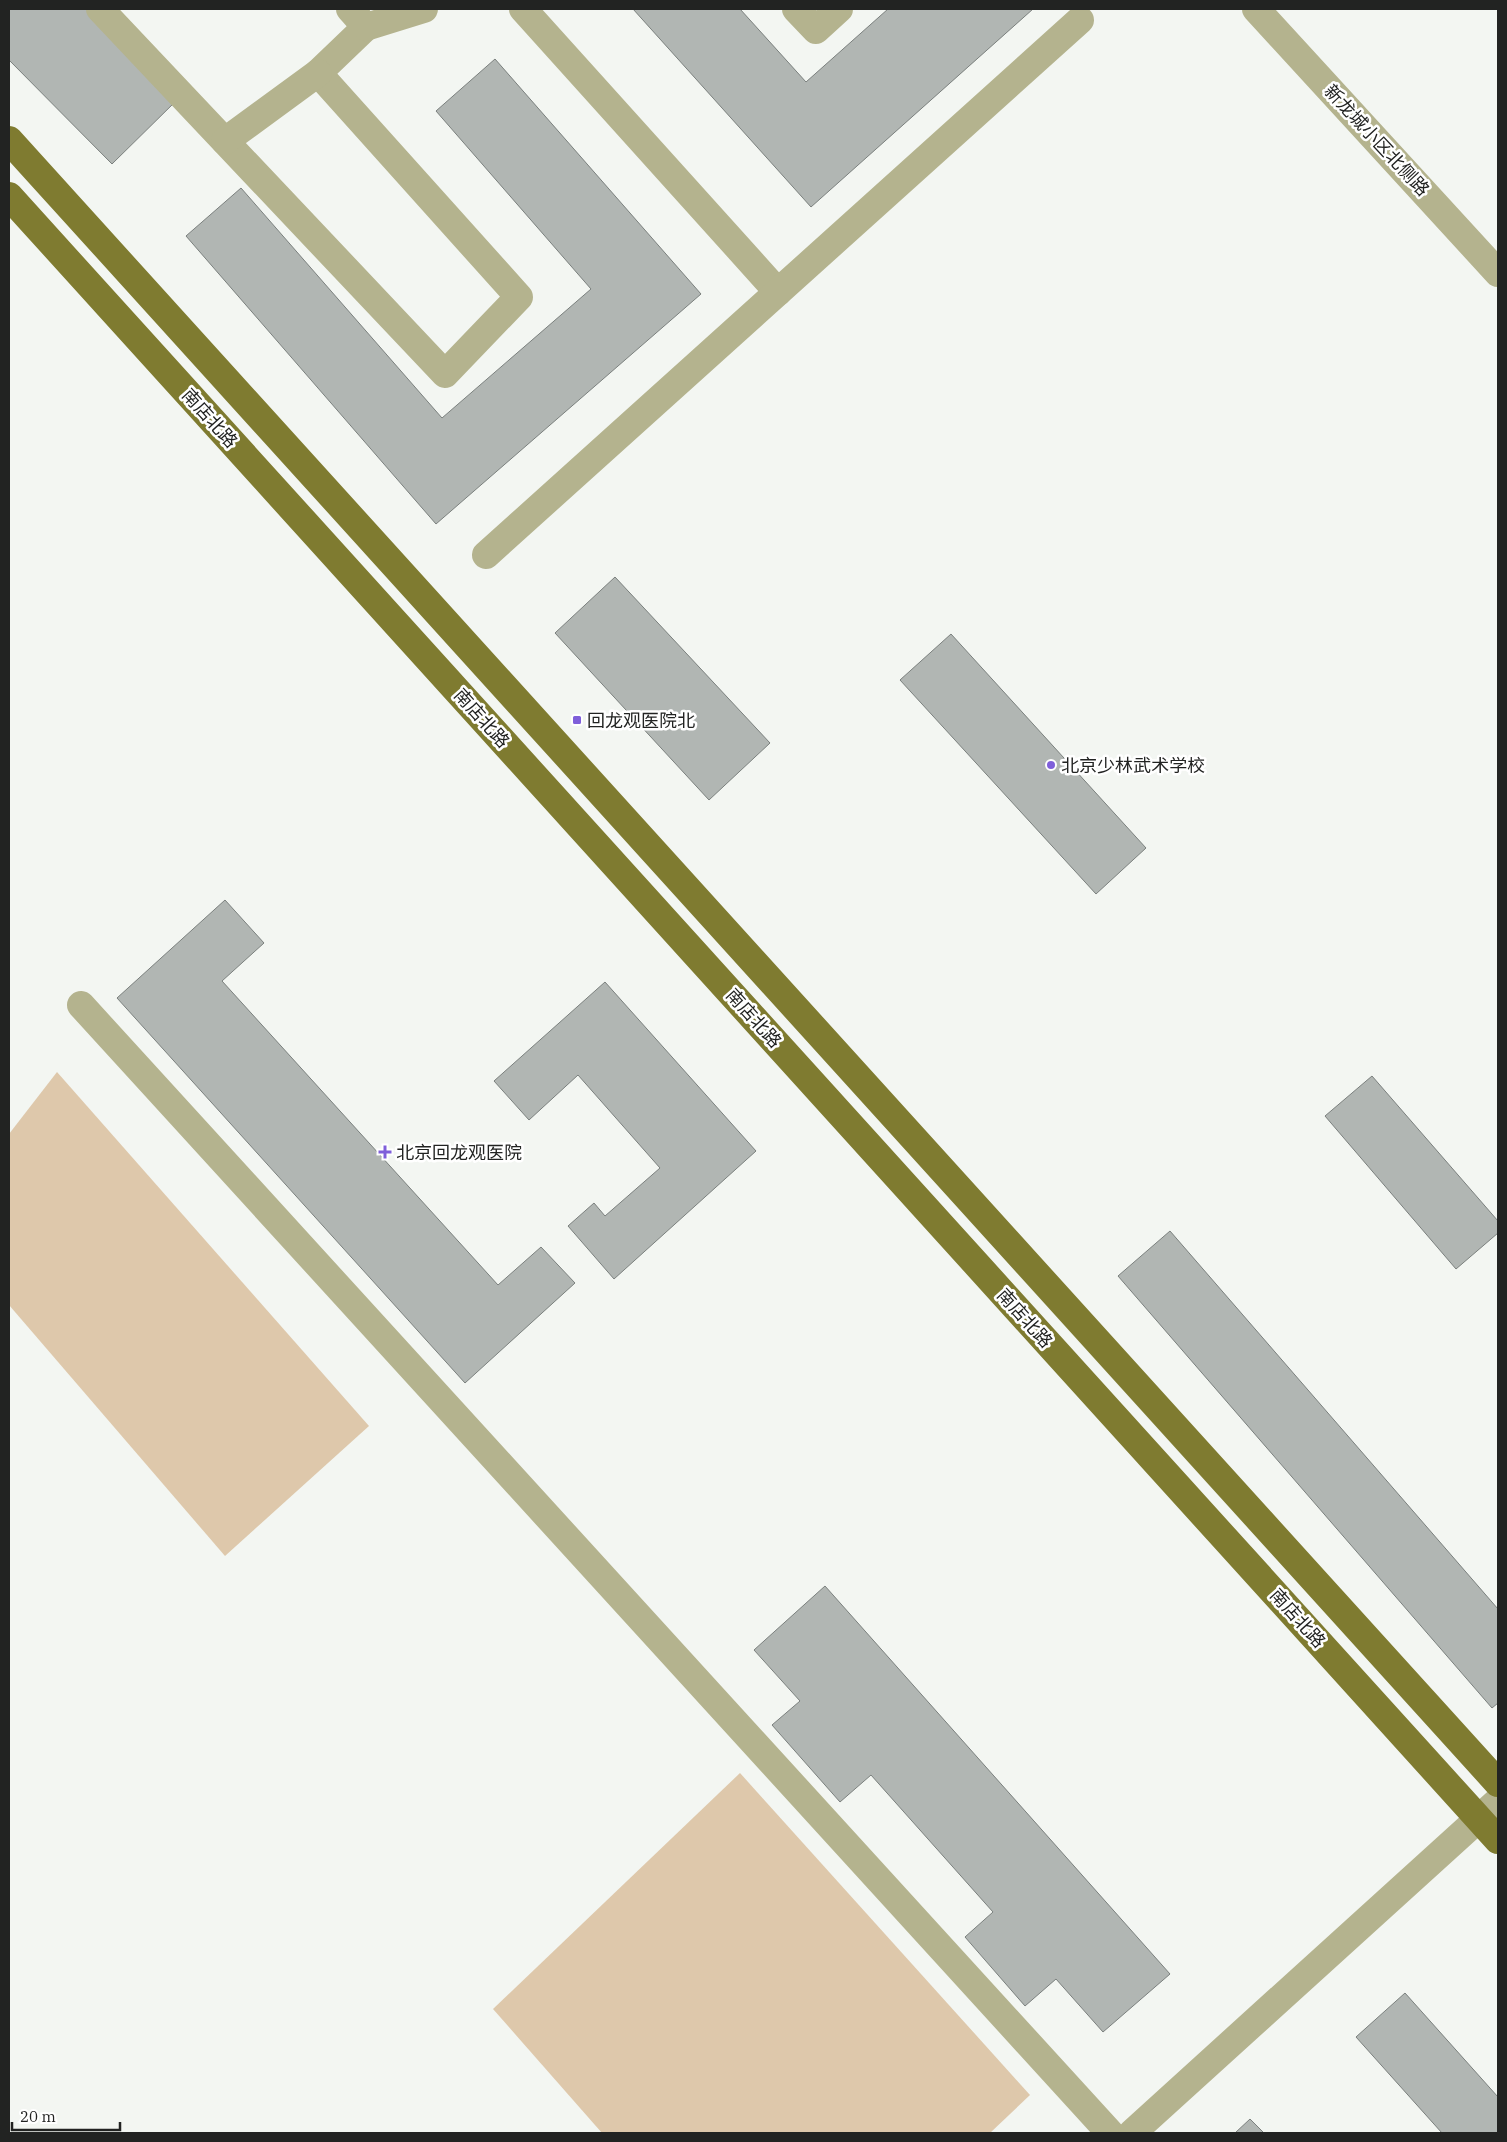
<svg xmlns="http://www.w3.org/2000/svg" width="1507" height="2142" viewBox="0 0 1507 2142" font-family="'IBM Plex Serif','Noto Sans SC',serif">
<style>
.green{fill:#dec8ab}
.building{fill:#b1b6b3;stroke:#7b807e}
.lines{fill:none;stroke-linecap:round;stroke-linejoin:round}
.minor{stroke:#b4b38e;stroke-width:28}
.major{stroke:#7f7b30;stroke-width:28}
.poi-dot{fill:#7f5fda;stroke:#fff;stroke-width:2}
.labels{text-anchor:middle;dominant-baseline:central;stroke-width:5;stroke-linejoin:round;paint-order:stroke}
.street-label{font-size:18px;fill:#222322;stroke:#fff}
.poi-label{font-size:18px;fill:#222322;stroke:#fff;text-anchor:start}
</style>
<rect width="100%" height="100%" fill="#f3f6f2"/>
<g class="green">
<path d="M57,1072L369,1426L225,1556L9,1305V1134Z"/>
<path d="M740,1773L1030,2095L990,2133H602L493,2009Z"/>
</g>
<g class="building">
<path d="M9,9H87L177,100L112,164L9,60Z"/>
<path d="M633,9H740L806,82L888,9H1033L811,207Z"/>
<path d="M495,59L701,294L436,524L186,236L241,188L442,418L591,289L436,111Z"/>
<path d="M615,577L770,743L709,800L555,633Z"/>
<path d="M951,634L1146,848L1096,894L900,680Z"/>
<path d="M225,900L264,943L222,981L498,1285L541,1247L575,1283L465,1383L117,998Z"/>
<path d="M605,982L756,1151L614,1279L568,1226L594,1203L605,1216L660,1168L578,1075L529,1120L494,1081Z"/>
<path d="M1372,1076L1498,1221V1233L1456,1269L1325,1116Z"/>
<path d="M1170,1231L1498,1609V1703L1492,1708L1118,1276Z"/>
<path d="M825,1586L1170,1974L1103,2032L1056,1979L1025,2006L965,1937L993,1912L871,1775L840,1802L772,1725L800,1701L754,1650Z"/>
<path d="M1405,1993L1498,2097V2133H1442L1356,2037Z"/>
<path d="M1250,2119L1264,2133H1235Z"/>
</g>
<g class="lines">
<g class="minor">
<path d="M100,9L445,374L519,297L318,73L366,27"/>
<path d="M350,9L366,27L424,9"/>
<path d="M523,9L778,292"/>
<path d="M796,9L816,30L839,9"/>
<path d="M1256,9L1498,273"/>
<path d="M225,141L318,73"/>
<path d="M486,555L1080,20"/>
<path d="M81,1005L1110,2133"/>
<path d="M1132,2133L1498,1801"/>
</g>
<g class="major">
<path d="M9,140L1498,1783"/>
<path d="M9,196L1498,1840"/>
</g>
</g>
<g class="poi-dot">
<rect x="572" y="715" width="10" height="10" rx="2.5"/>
<circle cx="1051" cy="765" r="5"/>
<path d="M382.5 1144.5h5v5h5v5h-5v5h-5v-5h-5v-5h5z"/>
</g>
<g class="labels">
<g class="street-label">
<text transform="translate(1377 140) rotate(47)">新龙城小区北侧路</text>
<text transform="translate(210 418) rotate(48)">南店北路</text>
<text transform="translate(482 718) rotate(48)">南店北路</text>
<text transform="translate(754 1018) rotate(48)">南店北路</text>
<text transform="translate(1025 1318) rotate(48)">南店北路</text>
<text transform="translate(1298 1618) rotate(48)">南店北路</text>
</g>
<g class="poi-label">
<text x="587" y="720">回龙观医院北</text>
<text x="1061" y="765">北京少林武术学校</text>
<text x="396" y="1152">北京回龙观医院</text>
</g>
</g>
<rect width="1507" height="2142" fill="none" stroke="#222322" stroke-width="20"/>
<path d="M12 2122v8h108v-8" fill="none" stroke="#222322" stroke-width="2.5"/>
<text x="20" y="2122" font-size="15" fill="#222322" stroke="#ffffff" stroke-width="4" paint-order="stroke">20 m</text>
</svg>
